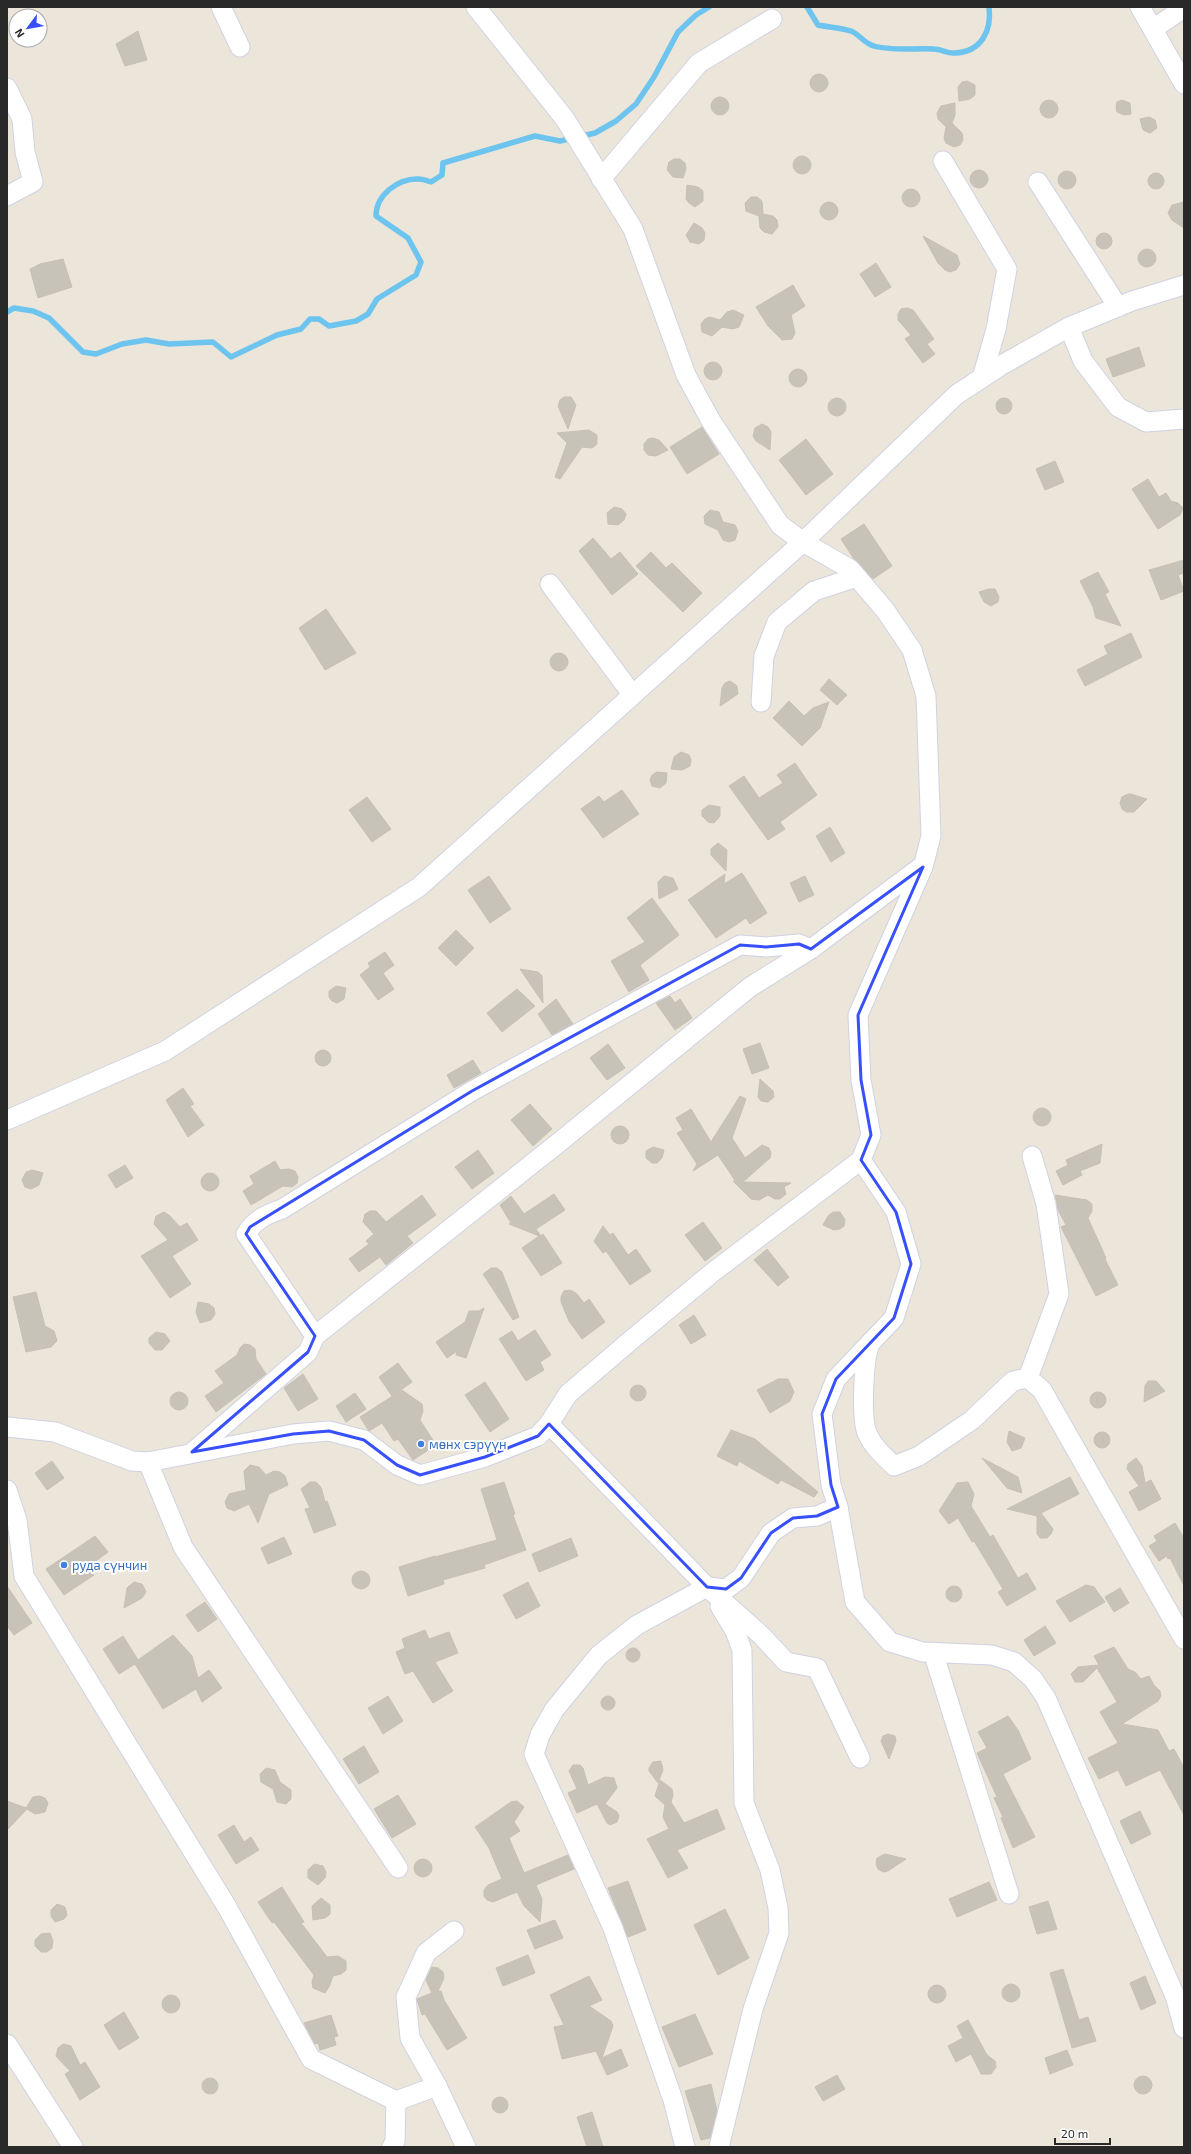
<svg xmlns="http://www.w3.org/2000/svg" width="1191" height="2154" viewBox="0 0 1191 2154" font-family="'Exo 2',sans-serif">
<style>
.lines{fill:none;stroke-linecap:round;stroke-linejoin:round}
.stream{stroke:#6cc4ef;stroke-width:5.5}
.building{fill:#c7c3b9;stroke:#c7c1b4}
.minor-casing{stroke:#d0d2e2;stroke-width:21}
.minor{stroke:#fff;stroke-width:19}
.marked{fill:none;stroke:#3850fb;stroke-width:3;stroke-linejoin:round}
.shop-dot{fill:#3f7fe0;stroke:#fff;stroke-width:1.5}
.labels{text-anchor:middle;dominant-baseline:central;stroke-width:4;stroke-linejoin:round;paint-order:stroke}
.shop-label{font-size:13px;fill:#366cbe;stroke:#fff;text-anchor:start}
</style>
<rect width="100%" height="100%" fill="#ebe5da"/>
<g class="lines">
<g class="stream">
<path d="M807,7L818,25C828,27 841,28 851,31C859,34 865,44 874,46C890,51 917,48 934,49C941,49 948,54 955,53C981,52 992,31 989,7"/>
<path d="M7,312L14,308L33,311L49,318L83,352L96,354L122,344L146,340L169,344L213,342L231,357L277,335L301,329L310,319H319L329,326L356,321L368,314L377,299L416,275L421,262L408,238L376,216C376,195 398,178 419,179C423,179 428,181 431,182L442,175L443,163L535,136L560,141L595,133L616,121L636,104L654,77L678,32L696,15L709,7"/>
</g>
</g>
<g class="building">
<path d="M138,31L147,60L125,66L116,44Z"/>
<circle cx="819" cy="83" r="9"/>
<path d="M967,81L975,85V95L970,99L959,101L958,87L962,82Z"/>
<circle cx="720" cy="106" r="9"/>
<circle cx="1049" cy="109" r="9"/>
<path d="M1122,100L1130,103L1131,114L1124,115L1117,112L1116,108L1117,102Z"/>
<path d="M955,103V115L952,123L962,133L963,140L960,145L954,147L946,143L944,138L946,127L938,119L937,113L941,106Z"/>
<path d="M1149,117L1155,120L1157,128L1150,133L1143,130L1140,119Z"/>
<circle cx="802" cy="165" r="9"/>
<path d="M674,159H680L685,163L686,169L683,178L673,177L667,170L669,162Z"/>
<circle cx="979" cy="179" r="9"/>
<circle cx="1067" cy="180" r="9"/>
<circle cx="1156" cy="181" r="8"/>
<path d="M687,185L698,187L703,191V201L695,207L689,203L686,199Z"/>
<circle cx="911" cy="198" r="9"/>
<path d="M751,197H757L762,201L763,214L773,216L777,220L778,227L772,234L764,232L760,228L759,216L746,211L745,203Z"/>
<circle cx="829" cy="211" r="9"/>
<path d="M1184,202V228L1172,220L1168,213L1172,205Z"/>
<path d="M694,223L702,228L705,233L704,240L699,244L690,242L686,235Z"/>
<circle cx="1104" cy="241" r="8"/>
<path d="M923,236L957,255L960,264L956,270L950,272L945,270L938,263Z"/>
<circle cx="1147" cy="258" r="9"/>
<path d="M63,259L72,287L38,298L30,269L40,264Z"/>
<path d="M876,263L891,287L875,297L860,274Z"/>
<path d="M793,285L805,306L791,315L795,333L792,339L782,340L768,326L756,307Z"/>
<path d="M907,308L913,310L934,339L927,344L935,354L923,363L905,339L911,335L898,320V314L901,309Z"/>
<path d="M733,310L744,315L739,327L733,329L722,327L712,336L702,332L701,324L705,319L710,317L720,320L727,312Z"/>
<path d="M1139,347L1145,366L1113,377L1106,359Z"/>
<circle cx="713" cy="371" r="9"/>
<circle cx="798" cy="378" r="9"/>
<path d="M564,397H571L576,405L568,429L558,406L560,400Z"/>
<circle cx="837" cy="407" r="9"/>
<circle cx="1004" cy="406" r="8"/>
<path d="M762,424L768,427L771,432L770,450L756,441L753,436L755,428Z"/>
<path d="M702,427L719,454L687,474L670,447Z"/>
<path d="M589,430L597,435V444L592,448L582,447L560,479L555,477L567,443L557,433Z"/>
<path d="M653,438L659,440L668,450L656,456L648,455L644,450V444L648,439Z"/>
<path d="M806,439L833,474L806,495L779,460Z"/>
<path d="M1055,461L1064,482L1045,490L1036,469Z"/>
<path d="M1148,479L1159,497L1166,493L1171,501L1178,503L1183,508L1180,515L1158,529L1132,489Z"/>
<path d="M614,507L622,509L626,514L624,520L618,525L608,524L607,513Z"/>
<path d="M710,510L719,512L723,522L735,525L738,531L735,540L729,542L723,540L718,530L705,524L704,516Z"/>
<path d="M864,524L892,566L873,579L854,559L841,539Z"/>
<path d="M593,538L611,559L620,552L638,574L612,595L579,551Z"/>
<path d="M651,552L666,568L672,563L702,593L683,612L636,566Z"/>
<path d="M1184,560V573L1178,575L1184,591L1161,600L1149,570Z"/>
<path d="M1098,572L1109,592L1105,594L1121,626L1096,618L1093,607L1080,581Z"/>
<path d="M989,589H995L999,597L998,602L991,606L984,602L979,592Z"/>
<path d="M326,609L356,653L325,670L299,628Z"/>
<path d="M1131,633L1142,657L1085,686L1077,670L1108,654L1104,646Z"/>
<circle cx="559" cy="662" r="9"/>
<path d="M829,679L847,695L837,705L820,690Z"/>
<path d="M730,681L737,686L738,694L720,706L722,688L725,683Z"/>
<path d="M789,701L804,716L813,708L829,702L820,728L802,746L773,718Z"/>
<path d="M681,752L689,755L691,760L690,766L682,770L671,769L674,757Z"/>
<path d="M795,763L817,795L780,822L785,829L768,840L729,786L744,776L759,798L783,783L777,775Z"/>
<path d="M657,772L667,773L666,783L660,788L652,786L650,780L652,775Z"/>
<path d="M622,790L639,814L603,838L581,809L599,796L604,802Z"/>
<path d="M1128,794H1131L1147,799L1134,812H1126L1122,809L1120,803L1122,797Z"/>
<path d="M367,797L391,829L372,842L349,810Z"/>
<path d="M709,805L720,807V816L714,823L708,822L702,816V810Z"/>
<path d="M830,827L845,853L831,862L816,836Z"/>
<path d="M718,843L727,850L726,871L711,855V849Z"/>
<path d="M742,873L767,913L750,924L746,918L716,938L688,900L725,874L724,884Z"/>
<path d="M489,876L511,909L490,923L468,890Z"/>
<path d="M664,876L673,878L678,889L659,899L658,882Z"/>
<path d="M805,876L814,895L799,902L790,883Z"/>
<path d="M652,898L679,935L640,965L649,980L629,992L611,961L645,942L627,918Z"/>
<path d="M456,930L474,948L456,966L438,948Z"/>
<path d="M385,952L394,965L383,973L394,989L378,1000L360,975L370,967L368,963Z"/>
<path d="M520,969L538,972L542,976L543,1003Z"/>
<path d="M336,986L346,988L344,999L337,1003L332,1001L329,997V991Z"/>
<path d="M517,989L535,1006L502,1032L487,1013Z"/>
<path d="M670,996L675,1003L680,999L692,1018L675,1030L656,1003Z"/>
<path d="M556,999L573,1024L552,1035L538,1014Z"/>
<path d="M760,1043L769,1068L752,1074L743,1049Z"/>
<path d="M608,1044L625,1068L607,1080L590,1058Z"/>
<circle cx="323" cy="1058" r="8"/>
<path d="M473,1060L481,1073L454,1088L447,1075Z"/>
<path d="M760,1079L773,1091L774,1097L768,1102L761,1101L758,1097Z"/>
<path d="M183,1088L194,1104L190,1106L204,1125L188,1137L166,1100Z"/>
<path d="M740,1096L746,1099L732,1138L745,1158L762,1145L769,1148L771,1153L770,1158L743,1182L791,1183L784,1187L786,1194L780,1199H775L768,1195L759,1200L751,1199L733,1181L736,1182L718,1155L693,1171L697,1164L677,1133L683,1130L676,1118L691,1109L711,1142Z"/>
<path d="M530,1104L552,1129L533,1146L511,1120Z"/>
<circle cx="1042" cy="1117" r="9"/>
<circle cx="620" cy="1135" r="9"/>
<path d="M1102,1144L1100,1163L1080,1171L1082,1175L1063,1185L1056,1171L1068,1165L1066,1160Z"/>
<path d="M653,1147L664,1150L662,1158L657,1163H652L646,1158V1151Z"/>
<path d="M478,1150L494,1173L472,1189L455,1167Z"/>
<path d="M275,1161L280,1170L289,1169L295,1171L298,1177L297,1183L292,1187L283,1186L251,1205L243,1191L254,1184L250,1176Z"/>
<path d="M125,1165L133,1178L116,1188L108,1175Z"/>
<path d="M32,1170L43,1173L39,1185L31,1189L25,1187L22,1180L26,1172Z"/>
<circle cx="210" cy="1182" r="9"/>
<path d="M554,1194L565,1210L536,1229L541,1236L543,1234L562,1263L541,1276L522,1248L539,1236L509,1224L511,1223L500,1205L511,1196L524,1214Z"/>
<path d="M422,1195L436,1215L407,1236L413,1243L386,1265L380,1257L359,1272L349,1259L369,1244L366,1241L374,1234L363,1222L365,1214L370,1211H376L386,1222Z"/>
<path d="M1055,1195L1087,1200L1092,1204V1211L1088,1218L1106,1258L1105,1259L1118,1285L1096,1296L1061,1227L1066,1225L1058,1210Z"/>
<path d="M164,1212L169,1215L180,1227L187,1223L198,1240L172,1256L191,1284L170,1298L141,1256L168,1240L154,1224L156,1216Z"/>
<path d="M833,1212H840L845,1220L844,1226L840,1229L834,1230L823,1225L828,1216Z"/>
<path d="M703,1222L722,1248L705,1261L685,1235Z"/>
<path d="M603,1226L610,1235L613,1233L628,1255L636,1249L651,1271L630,1285L606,1251L603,1253L594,1241Z"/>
<path d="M767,1249L789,1277L778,1286L754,1260Z"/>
<path d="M491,1268H497L502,1272L519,1317L513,1320L483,1274Z"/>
<path d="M570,1290L576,1293L584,1303L589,1299L605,1322L582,1339L569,1321L561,1302V1297L564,1291Z"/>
<path d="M36,1292L45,1326L54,1331L57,1341L51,1347L26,1352L13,1297Z"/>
<path d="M198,1302L209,1304L214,1308L215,1314L211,1320L200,1323L196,1312Z"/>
<path d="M484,1308L466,1358L456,1355L457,1351L447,1358L436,1342L465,1322L469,1311H479Z"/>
<path d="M694,1315L706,1335L691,1344L679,1325Z"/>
<path d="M535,1330L551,1355L540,1362L544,1370L526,1381L499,1339L512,1331L518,1341Z"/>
<path d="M156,1332L165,1334L170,1341L162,1350H155L149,1343V1338Z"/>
<path d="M244,1344L250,1345L255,1349L256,1359L266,1374L216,1412L205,1396L224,1383L215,1371L237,1355L240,1348Z"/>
<path d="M398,1363L412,1382L392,1396L379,1377Z"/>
<path d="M303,1374L318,1399L298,1411L284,1388Z"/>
<path d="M778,1379H788L794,1392L790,1401L770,1413L757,1390Z"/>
<path d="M1148,1381H1156L1165,1391L1144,1402L1145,1386Z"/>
<path d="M485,1382L509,1419L490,1432L465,1395Z"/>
<circle cx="638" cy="1393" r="8"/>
<path d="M402,1390L422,1404L423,1411L420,1420L436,1445L413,1460L398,1439L394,1441L382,1423L369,1431L360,1417Z"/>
<circle cx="179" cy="1401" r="9"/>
<circle cx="1098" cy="1400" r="8"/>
<path d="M355,1393L366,1409L346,1422L336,1406Z"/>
<path d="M731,1430L755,1439L818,1492L814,1497L781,1480L778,1484L739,1461L737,1466L717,1456Z"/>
<path d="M1009,1431L1025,1438L1021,1448L1012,1451L1007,1442Z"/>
<circle cx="1102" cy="1440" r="8"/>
<path d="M982,1458L1018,1477L1022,1493L1007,1488Z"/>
<path d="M1136,1458L1142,1466L1145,1483L1151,1480L1161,1499L1139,1511L1129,1492L1139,1486L1127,1469L1128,1464Z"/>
<path d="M52,1461L64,1478L47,1490L35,1473Z"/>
<path d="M250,1465L259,1467L266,1475L274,1471L280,1472L285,1476L288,1485L269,1494L258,1523L249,1504L234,1511L227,1508L225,1502L229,1494L246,1490L244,1471Z"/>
<path d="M1070,1477L1079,1494L1041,1513L1053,1529L1051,1534L1047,1538H1040L1037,1534V1516L1007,1509Z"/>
<path d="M310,1482H316L321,1487L325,1502L327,1501L336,1525L314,1533L305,1509L310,1508L301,1489Z"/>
<path d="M504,1482L515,1514L513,1515L526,1550L484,1565L485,1568L443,1580L444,1584L408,1596L399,1567L435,1556V1557L497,1540L481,1489Z"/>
<path d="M968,1482L974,1494L971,1506L990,1537L993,1535L1018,1578L1027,1573L1036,1589L1007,1606L998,1592L1003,1589L974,1541L972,1542L958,1518L949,1524L939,1511L957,1483Z"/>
<path d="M1175,1523L1184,1538V1586L1170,1558L1168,1559L1167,1556L1159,1561L1149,1546L1157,1541L1154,1536Z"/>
<path d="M95,1536L108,1552L88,1567L94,1575L64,1595L46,1569Z"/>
<path d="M284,1537L292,1554L268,1564L261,1548Z"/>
<path d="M571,1538L578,1556L539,1572L532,1554Z"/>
<circle cx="361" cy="1580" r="9"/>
<path d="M134,1582L142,1584L146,1592L142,1598L124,1608L127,1588Z"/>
<path d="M528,1582L540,1606L516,1619L503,1595Z"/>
<path d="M1086,1585L1094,1587L1105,1602L1070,1622L1056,1601Z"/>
<circle cx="954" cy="1594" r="8"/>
<path d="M7,1586L32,1623L14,1635L7,1626Z"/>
<path d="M1120,1588L1129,1603L1114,1612L1105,1597Z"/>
<path d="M205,1602L217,1619L198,1632L186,1615Z"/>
<path d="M1045,1626L1056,1643L1034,1656L1024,1640Z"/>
<path d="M425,1630L429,1639L449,1632L458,1653L435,1662L453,1691L433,1703L413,1671L405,1674L396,1652L405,1648L402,1639Z"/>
<path d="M173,1635L192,1656L198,1678L209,1670L222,1688L202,1702L196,1689L163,1709L135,1664L119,1674L103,1649L123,1636L138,1660Z"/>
<path d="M1114,1647L1128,1669L1135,1672L1141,1679L1149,1676L1154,1685L1160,1691L1161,1696L1158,1701L1122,1724L1158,1730L1169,1751L1174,1749L1184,1768V1815L1160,1770L1126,1786L1118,1770L1099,1779L1088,1758L1118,1743L1100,1712L1117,1702L1097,1668L1083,1682H1075L1071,1674L1078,1667L1099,1665L1094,1656Z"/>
<circle cx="633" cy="1655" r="7"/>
<circle cx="608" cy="1703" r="7"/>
<path d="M388,1696L403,1721L383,1734L368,1708Z"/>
<path d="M1008,1716L1018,1730L1031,1759L1003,1774L1035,1837L1013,1848L1001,1818L1003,1817L994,1798L997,1797L977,1753L987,1748L978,1732Z"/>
<path d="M888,1734L895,1736L896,1741L889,1759L881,1741L883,1736Z"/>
<path d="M364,1746L379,1772L359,1784L343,1759Z"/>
<path d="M661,1761L663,1770L658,1783L649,1771V1768L653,1762Z"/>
<path d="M573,1765H580L583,1768L588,1785L605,1777L614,1778L617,1788L605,1804L617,1812L619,1816L617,1822L610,1825L607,1823L597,1804L577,1813L568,1793L577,1789L569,1771Z"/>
<path d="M266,1768L275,1770L280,1782L291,1790V1799L286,1804L277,1802L273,1789L261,1782L260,1774Z"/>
<path d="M660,1780L672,1789L673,1795L671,1802L684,1823L717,1809L725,1829L677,1850L688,1868L668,1878L647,1839L669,1829L663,1817L665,1805L655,1796Z"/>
<path d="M398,1795L416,1824L392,1838L374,1809Z"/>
<path d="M39,1796L45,1798L48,1803L45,1812L35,1814L27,1809L7,1830V1801L26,1808L33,1797Z"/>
<path d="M517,1801L524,1807L514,1822L520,1831L509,1838L524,1873L568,1855L574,1869L536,1885L542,1899L540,1922L524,1906L517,1892L493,1902L487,1900L484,1896V1890L488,1885L502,1879L489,1848L475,1827L511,1802Z"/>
<path d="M1140,1811L1151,1834L1131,1844L1120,1821Z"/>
<path d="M234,1825L244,1842L251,1837L259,1850L236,1864L218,1835Z"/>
<path d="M885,1854L906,1859L888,1871L883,1872L878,1869L876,1864L877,1858Z"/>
<circle cx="423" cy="1868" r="9"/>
<path d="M314,1864L323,1866L326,1872L325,1878L318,1885L308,1878V1870Z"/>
<path d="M628,1881L646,1930L628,1937L608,1888Z"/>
<path d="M989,1882L997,1900L957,1917L949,1899Z"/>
<path d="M282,1887L304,1922L301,1923L327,1957L338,1956L346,1961V1970L341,1974L333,1976L329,1987L325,1993L313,1988L312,1982L314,1975L274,1922L272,1923L258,1902Z"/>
<path d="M321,1898L330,1905V1914L325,1918L313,1920L312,1906Z"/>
<path d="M1048,1901L1057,1929L1037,1934L1029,1907Z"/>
<path d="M57,1904L65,1907L67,1915L64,1919L55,1922L51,1916V1910Z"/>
<path d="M725,1909L749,1958L718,1975L694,1925Z"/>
<path d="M555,1920L563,1938L535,1949L527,1930Z"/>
<path d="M50,1933L53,1941L52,1948L47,1952H41L35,1946V1940L41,1934Z"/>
<path d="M528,1955L535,1973L503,1986L496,1968Z"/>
<path d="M432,1967L438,1968L443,1972L444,1978L438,1991H441L444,2000L467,2038L447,2050L425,2014L422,2015L417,1999L432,1993L426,1980Z"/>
<path d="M1063,1969L1079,2020L1088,2017L1096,2041L1072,2048L1050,1973Z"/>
<path d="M589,1976L602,2000L589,2006L611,2021L613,2026L602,2058L621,2049L628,2066L607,2075L596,2051L562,2059L554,2027L564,2025L550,1995Z"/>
<path d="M1145,1976L1156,2003L1141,2010L1130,1983Z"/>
<circle cx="1011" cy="1993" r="9"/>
<circle cx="937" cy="1994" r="9"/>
<circle cx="171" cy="2004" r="9"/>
<path d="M124,2012L139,2038L119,2050L104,2025Z"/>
<path d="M695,2014L713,2054L679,2067L662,2027Z"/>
<path d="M331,2015L338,2036L334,2037L336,2045L320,2050L318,2043L315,2044L304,2023Z"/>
<path d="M968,2020L987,2055L995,2061L996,2067L991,2074H981L971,2054L956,2062L948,2046L963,2038L957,2026Z"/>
<path d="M63,2044L71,2046L80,2065L85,2062L100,2087L80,2100L65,2074L70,2071L56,2056L58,2048Z"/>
<path d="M1067,2050L1073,2065L1050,2074L1045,2058Z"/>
<path d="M837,2075L845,2089L823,2101L815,2087Z"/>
<circle cx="1143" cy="2085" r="9"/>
<circle cx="210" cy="2086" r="8"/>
<path d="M711,2084L717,2111L710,2138L701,2140L685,2091Z"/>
<circle cx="500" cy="2105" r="8"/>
<path d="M592,2112L603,2147H587L577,2117Z"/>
</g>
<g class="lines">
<g class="minor-casing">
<g id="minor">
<path d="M221,7L240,47"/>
<path d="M476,7L565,119L633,229L686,375L711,421L780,525L803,542L850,569L885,610L912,650L926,696L931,836L923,867L858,1015L861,1080L871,1135L861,1160L896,1212L911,1264L894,1318L836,1379L822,1414L831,1485L838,1507L855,1602L890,1642L923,1652L992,1655L1014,1662L1033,1679L1046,1698L1175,1996L1184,2001"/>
<path d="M1140,7L1184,84"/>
<path d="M1153,29L1184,8"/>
<path d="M7,88L22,119L25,152L33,182L7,196"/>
<path d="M943,161L1007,269L996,329L982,378"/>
<path d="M601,179L699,63L772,19"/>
<path d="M1038,182L1118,307"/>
<path d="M1069,327L1083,361L1118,407L1146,422L1184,419"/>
<path d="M550,584L632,694"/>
<path d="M761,702L764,656L777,622L814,591L857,577"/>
<path d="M7,1120L165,1051L419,887L803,542L956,395L1000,366L1069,327L1132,301L1184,285"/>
<path d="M315,1336L246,1234C254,1220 267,1214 282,1209L472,1091L740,945L766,947L799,944L811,949"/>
<path d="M871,1342C863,1356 861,1418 867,1433C873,1447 884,1456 894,1466L919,1456L972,1420L1013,1381L1028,1378L1042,1390L1184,1639"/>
<path d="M1028,1378L1059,1294L1046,1204L1032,1156"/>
<path d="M549,1424L568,1394L630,1341L713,1272L861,1160"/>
<path d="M7,1427L55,1432L132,1461L148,1462L293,1434L329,1431L364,1440L397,1465L420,1475L485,1457L538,1436L549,1424L707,1587L762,1636L786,1662L817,1668L860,1758"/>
<path d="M193,1452L308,1352L315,1336L557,1144L750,987L811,949L921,867"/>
<path d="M148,1462L183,1547L398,1868"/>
<path d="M7,1490L17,1520L24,1576L227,1907L311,2059L396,2101L395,2141L392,2147"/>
<path d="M933,1652L1009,1894"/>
<path d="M1175,1996L1184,2028"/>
<path d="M7,2044L73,2147"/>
<path d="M437,2086L466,2147"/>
<path d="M396,2101L437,2086L410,2038L406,1997L426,1953L454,1931"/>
<path d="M685,2147L673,2100L613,1928L534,1754L540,1735L554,1710L599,1655L637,1625L707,1587L726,1589L741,1578L771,1533L793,1518L817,1516L838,1507"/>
<path d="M719,2147L753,2009L779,1933L778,1908L770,1870L744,1803L742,1650L735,1631L720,1606"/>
</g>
</g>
<use href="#minor" class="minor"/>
</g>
<path class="marked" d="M923,867L858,1015L861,1080L871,1135L861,1160L896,1212L911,1264L894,1318L836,1379L822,1414L831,1485L838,1507L817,1516L793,1518L771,1533L741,1578L726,1589L707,1587L549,1424L538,1436L485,1457L420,1475L397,1465L364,1440L329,1431L293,1434L192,1452L308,1352L315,1336L246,1234L250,1227L472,1091L740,945L766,947L799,944L811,949Z"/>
<g class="shop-dot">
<circle cx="421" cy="1444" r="4"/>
<circle cx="64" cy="1565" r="4"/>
</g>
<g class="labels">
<g class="shop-label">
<text x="429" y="1444">мөнх сэрүүн</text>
<text x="72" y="1565">руда сүнчин</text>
</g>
</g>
<rect width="1191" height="2154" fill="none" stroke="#292929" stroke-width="16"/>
<g transform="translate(28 28) rotate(238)"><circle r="19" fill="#ffffff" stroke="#a9a9a9"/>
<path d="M0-3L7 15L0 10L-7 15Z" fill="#3850fb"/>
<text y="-6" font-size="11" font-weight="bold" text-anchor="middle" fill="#292929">N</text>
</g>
<path d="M1055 2138v6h55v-6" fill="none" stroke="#292929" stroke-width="2"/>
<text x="1061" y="2138" font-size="12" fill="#292929" stroke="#ffffff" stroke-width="3" paint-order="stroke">20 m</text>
</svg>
